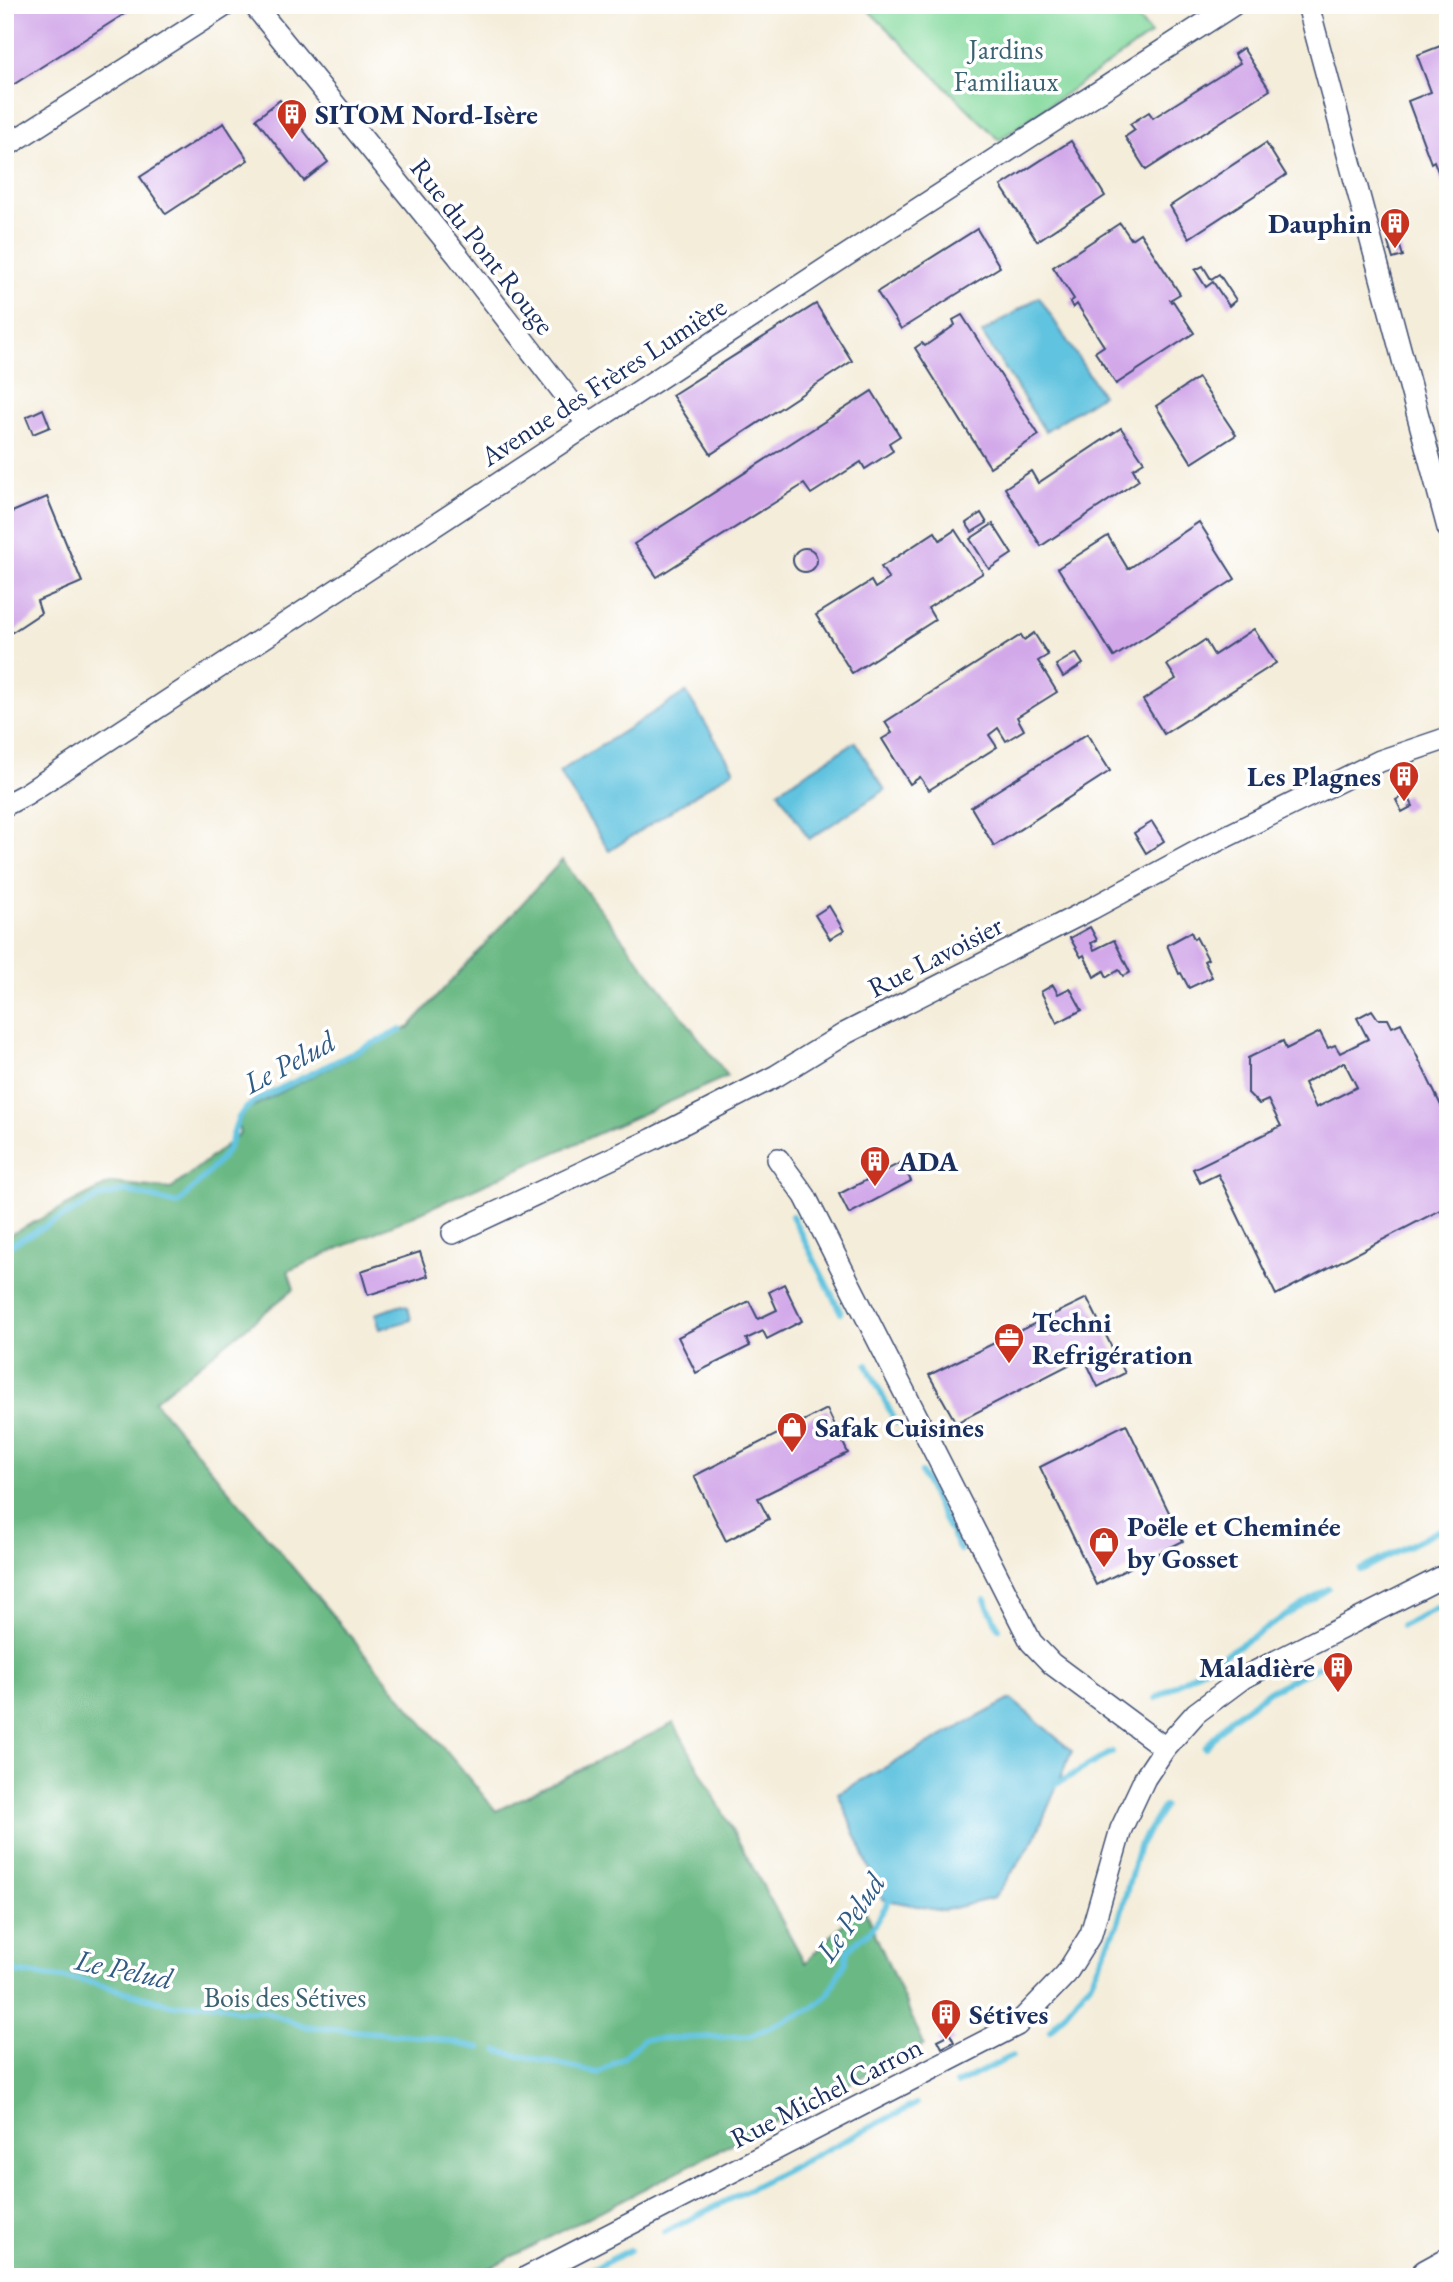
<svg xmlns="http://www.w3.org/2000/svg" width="1453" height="2282" viewBox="0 0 1453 2282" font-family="'EB Garamond',serif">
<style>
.green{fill:#83d99c;stroke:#4f847d;stroke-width:2}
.forest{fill:#6ab984;stroke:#427471;stroke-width:2}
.water{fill:#61c3df;stroke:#3e799e;stroke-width:2}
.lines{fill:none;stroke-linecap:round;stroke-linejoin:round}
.stream{stroke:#61c3df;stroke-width:6}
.building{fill:#d2a8e9;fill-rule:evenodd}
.street-casing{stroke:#3c4c71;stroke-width:24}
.primary-casing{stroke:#3c4c71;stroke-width:38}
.street{stroke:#fff;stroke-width:21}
.primary{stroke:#fff;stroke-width:35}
.labels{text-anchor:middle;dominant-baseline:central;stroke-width:7;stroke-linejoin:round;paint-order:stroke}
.park-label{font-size:28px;fill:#3a6271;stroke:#fff}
.poi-label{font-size:28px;font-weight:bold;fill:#1b2f5e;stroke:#fff;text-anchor:start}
.street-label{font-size:28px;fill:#1b2f5e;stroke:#fff}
.water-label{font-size:30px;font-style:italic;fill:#305b85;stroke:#fff}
</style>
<rect width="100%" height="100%" fill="#fff"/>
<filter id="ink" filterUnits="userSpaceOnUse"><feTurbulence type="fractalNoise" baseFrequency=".0143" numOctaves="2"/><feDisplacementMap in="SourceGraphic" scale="14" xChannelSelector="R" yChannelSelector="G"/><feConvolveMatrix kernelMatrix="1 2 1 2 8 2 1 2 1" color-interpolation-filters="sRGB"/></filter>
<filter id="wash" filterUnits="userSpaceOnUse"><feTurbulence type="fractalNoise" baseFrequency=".00686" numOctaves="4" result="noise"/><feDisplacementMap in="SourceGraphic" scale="28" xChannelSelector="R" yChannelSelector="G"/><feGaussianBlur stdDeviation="1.57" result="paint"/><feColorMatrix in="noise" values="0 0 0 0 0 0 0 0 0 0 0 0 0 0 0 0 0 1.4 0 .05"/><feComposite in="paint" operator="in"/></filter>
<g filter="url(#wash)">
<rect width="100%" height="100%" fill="#f4edda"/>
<path class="green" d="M863,5H1127L1151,34L999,140Z"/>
<path class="forest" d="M562,860L728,1076L288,1271L294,1289L154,1401L496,1811L674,1723L805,1963L862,1904L924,2045L472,2277H5V1237L111,1183L171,1189L240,1134L238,1124L246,1110L408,1028Z"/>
<g class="water">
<path d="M1039,297L1102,395L1045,431L982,333Z"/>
<path d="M686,692L734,770L609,851L559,772Z"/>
<path d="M855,742L885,790L809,839L778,791Z"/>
<path d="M402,1305L408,1307L411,1320L380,1329L375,1314Z"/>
<path d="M1011,1699L1072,1751L1034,1840L994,1898L942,1911L882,1899L838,1793Z"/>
</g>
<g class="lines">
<g class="stream">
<path d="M792,1216L841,1313"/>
<path d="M5,1248L99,1197L126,1191L178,1204C193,1188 210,1172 224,1155C240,1133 227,1120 257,1100L401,1030"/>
<path d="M867,1365L896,1423"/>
<path d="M921,1473L960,1550"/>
<path d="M1360,1570L1448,1526"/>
<path d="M985,1600L999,1629"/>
<path d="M1402,1626L1448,1602"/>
<path d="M1156,1698L1328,1589"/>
<path d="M1205,1748L1230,1719L1271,1690L1339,1657"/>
<path d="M1053,1786L1112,1752"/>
<path d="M5,1971L86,1981L174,2005L216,2003L237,2011H262L308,2027L427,2037L480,2048"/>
<path d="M1050,2031L1090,1983L1118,1923L1139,1846L1164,1806"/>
<path d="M498,2051L598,2073L623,2058L644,2039L750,2036L813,2008L828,1995L845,1962L848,1949L871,1930L893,1894"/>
<path d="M957,2084L1012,2056"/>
<path d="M665,2232L916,2104"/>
<path d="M577,2277L630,2250"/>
</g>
</g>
<g id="blocks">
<g class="building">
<path d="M5,5H126L129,11L5,90Z"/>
<path d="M1448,43V196H1447L1434,161L1431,163L1408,101L1431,92L1417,55Z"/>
<path d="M1243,48L1270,90L1146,170L1125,137L1135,130L1130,124L1149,112L1153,118L1240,63L1234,54Z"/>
<path d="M280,100L328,162L304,181L256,119Z"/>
<path d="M224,123L248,160L166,214L140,177Z"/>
<path d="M1071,141L1105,196L1037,241L1001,186Z"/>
<path d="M1266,143L1286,175L1189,238L1170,206Z"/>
<path d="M1120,223L1131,239L1140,233L1180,294L1170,300L1171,302L1173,301L1194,333L1116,384L1095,352L1104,346L1077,304L1073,308L1070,302L1074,299L1053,267Z"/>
<path d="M977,229L1000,267L901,329L877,292Z"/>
<path d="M1398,240L1403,256L1393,259L1388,243Z"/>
<path d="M1203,266L1211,279L1219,274L1236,300L1229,306L1213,282L1206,287L1195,270Z"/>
<path d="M816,304L852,361L711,454L672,395Z"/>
<path d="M962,315L1039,435L990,467L915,348L922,343L925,346L955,325L953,320Z"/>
<path d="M1198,378L1236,435L1192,463L1156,406Z"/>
<path d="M872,391L900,436L889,443L893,451L865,469L861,462L811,494L804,484L657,577L634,544Z"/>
<path d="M43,409L50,427L33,434L26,417Z"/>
<path d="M1121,428L1144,462L1133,469L1139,480L1041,546L1005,488L1031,471L1038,483Z"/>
<path d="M47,497L82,582L37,601L41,613L5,637V515Z"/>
<path d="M981,513L987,523L972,532L966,523Z"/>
<path d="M1199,522L1235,579L1114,657L1058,568L1108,536L1128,569Z"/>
<path d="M993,524L1012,554L989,569L970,539Z"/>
<path d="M955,530L983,573L928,608L935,620L852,673L816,615L871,581L875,588L889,579L881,567L935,532L940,540Z"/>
<circle cx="805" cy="560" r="12"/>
<path d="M1254,629L1276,663L1164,734L1143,700L1176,679L1167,665L1205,640L1214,655Z"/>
<path d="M1034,633L1048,655L1038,661L1057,692L1017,717L1024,730L1006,741L998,728L989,735L997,747L929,790L920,777L910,784L882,739L892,733L885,722L1021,635L1024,640Z"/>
<path d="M1076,653L1083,664L1063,677L1056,665Z"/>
<path d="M1087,734L1110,771L994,846L971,807Z"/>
<path d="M1407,794L1413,806L1402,812L1396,800Z"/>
<path d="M1152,822L1164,841L1146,853L1134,833Z"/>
<path d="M829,906L844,931L830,939L815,915Z"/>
<path d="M1090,927L1097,940L1091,943L1094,950L1114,940L1130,972L1123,976L1119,970L1107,977L1104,971L1094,977L1084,955L1081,957L1070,938Z"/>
<path d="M1191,932L1194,939L1196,937L1208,959L1204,961L1212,977L1189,988L1181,973L1179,974L1167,945Z"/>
<path d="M1053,985L1058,994L1070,988L1082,1010L1057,1023L1041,992Z"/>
<path d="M1372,1010L1378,1019H1388L1392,1027L1401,1023L1448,1120V1206L1276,1295L1218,1174L1200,1183L1193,1169L1281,1126L1268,1100L1259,1104L1248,1093V1058L1283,1041L1286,1049L1320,1032L1328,1048L1335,1045L1340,1053L1368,1039L1357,1018ZM1344,1062L1357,1087L1316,1108L1304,1083Z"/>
<path d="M902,1162L911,1181L849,1214L839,1194Z"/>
<path d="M420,1252L428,1276L368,1295L361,1271Z"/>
<path d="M784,1284L802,1321L767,1339L763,1331L746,1339L750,1346L696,1373L678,1337L749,1301L758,1319L777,1310L769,1292Z"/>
<path d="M1087,1298L1125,1373L1098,1387L1084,1357L956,1423L929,1375Z"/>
<path d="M827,1409L848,1453L758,1498L769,1519L726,1541L694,1476Z"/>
<path d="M1126,1424L1183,1541L1096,1585L1040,1467Z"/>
<path d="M950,2034L954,2042L942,2048L938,2040Z"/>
</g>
</g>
</g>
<g filter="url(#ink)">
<use href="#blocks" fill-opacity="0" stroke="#3c4c71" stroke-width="2"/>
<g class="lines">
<g class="street-casing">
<g id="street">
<path d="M254,5L458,256L588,424"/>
<path d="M1308,5L1448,528"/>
<path d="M5,147L226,5"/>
<path d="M5,805L26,794L836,262L1233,5"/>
<path d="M778,1159L805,1196L1031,1642L1052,1664L1165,1748"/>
<path d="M453,1233L653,1139L776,1076L846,1033L1091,909L1211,844L1380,761L1448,738"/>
<path d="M527,2277L1017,2025L1066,1974L1091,1934L1121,1829L1145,1778L1165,1748L1196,1713L1243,1678L1448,1574"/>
</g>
</g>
<g class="primary-casing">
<path id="primary" d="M1428,2277L1448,2266"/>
</g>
<use href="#street" class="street"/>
<use href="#primary" class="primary"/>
</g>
</g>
<defs>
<g id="building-pin" transform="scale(1.575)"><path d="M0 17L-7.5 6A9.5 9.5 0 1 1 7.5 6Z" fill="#c8321e" stroke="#fff"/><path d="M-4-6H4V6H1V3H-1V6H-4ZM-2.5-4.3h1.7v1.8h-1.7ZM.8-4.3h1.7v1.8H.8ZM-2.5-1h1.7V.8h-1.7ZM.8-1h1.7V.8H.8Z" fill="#fff"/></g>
<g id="office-pin" transform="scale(1.575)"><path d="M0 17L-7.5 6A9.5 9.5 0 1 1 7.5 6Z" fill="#c8321e" stroke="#fff"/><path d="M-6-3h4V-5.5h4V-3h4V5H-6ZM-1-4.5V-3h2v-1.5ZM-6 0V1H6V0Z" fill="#fff"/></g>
<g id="shop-pin" transform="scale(1.575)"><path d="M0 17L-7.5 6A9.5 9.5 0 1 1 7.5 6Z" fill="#c8321e" stroke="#fff"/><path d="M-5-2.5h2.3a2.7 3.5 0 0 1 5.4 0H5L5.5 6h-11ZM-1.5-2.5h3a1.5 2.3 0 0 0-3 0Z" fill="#fff"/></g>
</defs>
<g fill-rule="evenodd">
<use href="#building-pin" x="292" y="114"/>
<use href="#building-pin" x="1395" y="223"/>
<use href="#building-pin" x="1404" y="776"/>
<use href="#building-pin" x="875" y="1161"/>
<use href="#office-pin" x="1009" y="1338"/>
<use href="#shop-pin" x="792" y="1427"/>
<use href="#shop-pin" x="1104" y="1542"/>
<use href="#building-pin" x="1338" y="1667"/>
<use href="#building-pin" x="946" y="2014"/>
</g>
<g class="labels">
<g class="park-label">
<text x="1006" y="49">Jardins<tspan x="1006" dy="32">Familiaux</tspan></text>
<text x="285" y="1997">Bois des Sétives</text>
</g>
<g class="poi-label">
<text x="315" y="114">SITOM Nord-Isère</text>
<text x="1372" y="223" text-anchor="end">Dauphin</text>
<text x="1381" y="776" text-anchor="end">Les Plagnes</text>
<text x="898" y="1161">ADA</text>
<text x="1032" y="1322">Techni<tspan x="1032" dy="32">Refrigération</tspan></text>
<text x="815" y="1427">Safak Cuisines</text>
<text x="1127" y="1526">Poële et Cheminée<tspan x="1127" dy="32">by Gosset</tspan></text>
<text x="1315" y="1667" text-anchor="end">Maladière</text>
<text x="969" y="2014">Sétives</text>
</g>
<g class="street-label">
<text transform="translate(483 246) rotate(52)">Rue du Pont Rouge</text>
<text transform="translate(603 381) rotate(-33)">Avenue des Frères Lumière</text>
<text transform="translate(935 956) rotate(-27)">Rue Lavoisier</text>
<text transform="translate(826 2092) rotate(-27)">Rue Michel Carron</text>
</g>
<g class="water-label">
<text transform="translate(289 1062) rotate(-28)">Le Pelud</text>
<text transform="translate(850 1917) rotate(-56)">Le Pelud</text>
<text transform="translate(124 1969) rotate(12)">Le Pelud</text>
</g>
</g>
<rect width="1453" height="2282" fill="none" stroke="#fff" stroke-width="28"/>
</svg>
